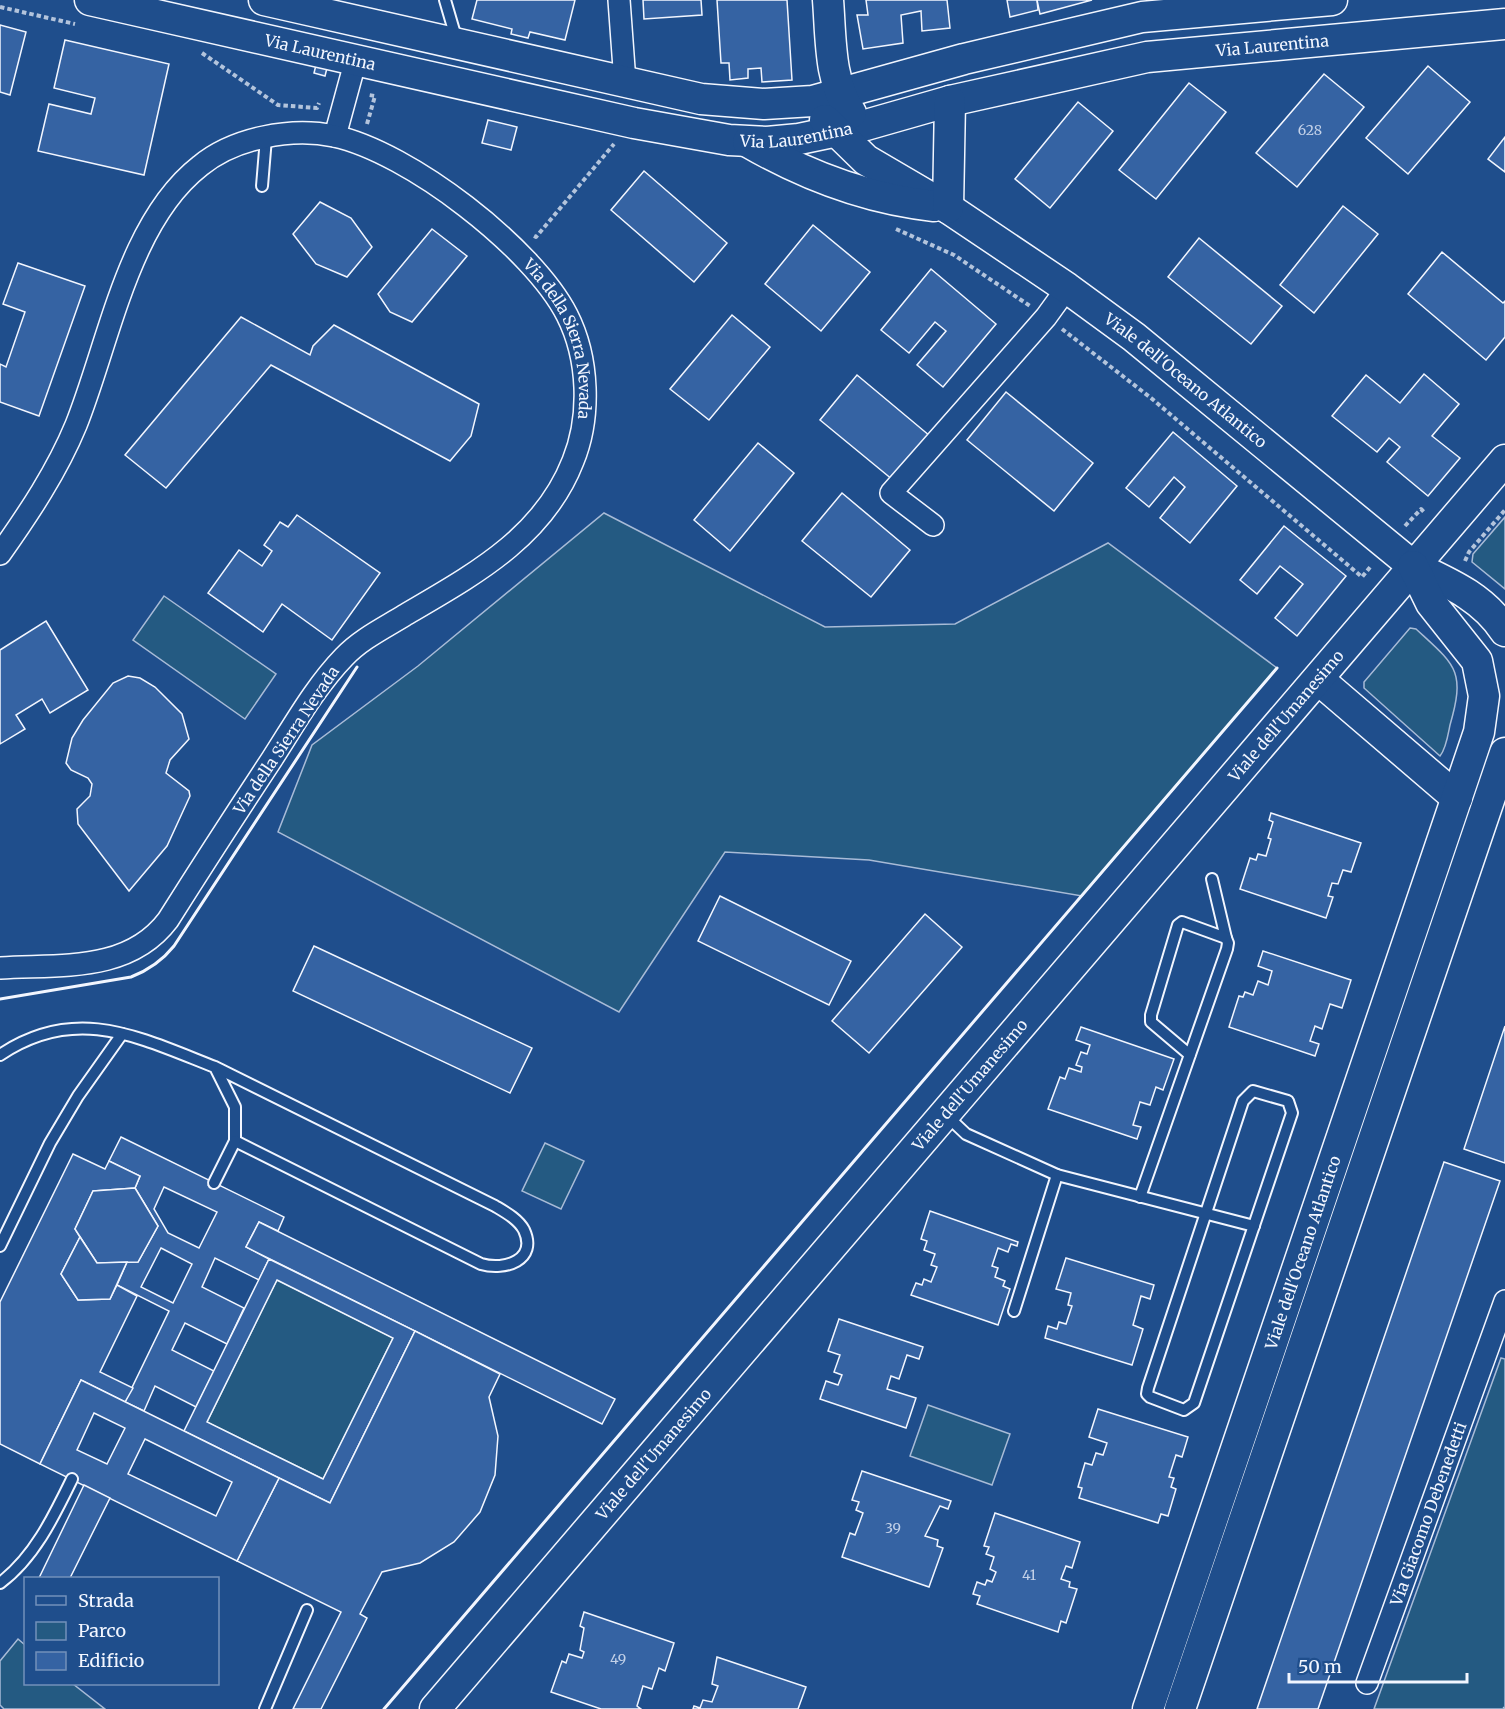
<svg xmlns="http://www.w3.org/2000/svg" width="1505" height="1709" viewBox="0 0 1505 1709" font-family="Merriweather,serif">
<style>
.green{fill:#245a82;stroke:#a8bbd7;stroke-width:1.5}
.building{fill:#3563a3;stroke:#f2f6ff;stroke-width:1.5;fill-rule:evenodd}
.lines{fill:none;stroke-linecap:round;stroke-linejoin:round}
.lane-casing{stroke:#f2f6ff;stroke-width:14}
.street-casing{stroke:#f2f6ff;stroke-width:24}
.secondary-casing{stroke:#f2f6ff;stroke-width:33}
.path{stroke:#b3c4dc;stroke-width:4;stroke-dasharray:4.5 3;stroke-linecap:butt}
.lane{stroke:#1f4e8c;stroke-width:10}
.street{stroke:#1f4e8c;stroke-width:21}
.secondary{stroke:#1f4e8c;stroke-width:30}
.wall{stroke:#f2f6ff;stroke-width:3}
.labels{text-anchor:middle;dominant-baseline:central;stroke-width:4.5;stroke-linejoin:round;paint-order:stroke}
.number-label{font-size:14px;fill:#c3d1e8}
.street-label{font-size:16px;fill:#f2f6ff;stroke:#1f4e8c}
</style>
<rect width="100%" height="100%" fill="#1f4e8c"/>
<g class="green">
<path d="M604,513L825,627L955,624L1108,543L1277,668L1082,896L869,860L725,852L619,1012L278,832L312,745L418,666Z"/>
<path d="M1505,517V589L1472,562L1473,554Z"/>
<path d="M164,596L276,674L245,719L133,640Z"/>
<path d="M1410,628L1416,629C1455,665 1466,670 1450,725C1448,735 1446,749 1440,756L1364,688V682Z"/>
<path d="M545,1143L584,1161L561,1209L522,1191Z"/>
<path d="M277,1280L393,1338L323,1479L207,1422Z"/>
<path d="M1501,1358L1505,1359V1709H1374Z"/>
<path d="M928,1405L1010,1434L992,1485L910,1456Z"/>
<path d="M18,1639L25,1645L26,1684H73L105,1709H4L0,1705V1661Z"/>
</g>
<g class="building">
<path d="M477,0H575L565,40L530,32L528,38L511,34L512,29L472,19Z"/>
<path d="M643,0H701L702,15L644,19Z"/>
<path d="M717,0H787L792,80L762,82L761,68L748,69V78L730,80L729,63H721Z"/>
<path d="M866,0H947L950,28L922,31L921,11L901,15L903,43L863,49L857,15H868Z"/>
<path d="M1007,0H1037L1038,10L1010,17Z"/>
<path d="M1037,0H1092L1040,14Z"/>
<path d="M0,25L26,32L10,95L0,92Z"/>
<path d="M65,40L169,64L144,175L38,151L49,104L91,114L95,98L54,88Z"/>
<path d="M316,65L327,68L325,76L314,73Z"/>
<path d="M1428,66L1470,102L1408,174L1366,138Z"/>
<path d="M1324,74L1364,107L1297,187L1256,153Z"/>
<path d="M1189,83L1226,112L1156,199L1119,170Z"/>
<path d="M1078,102L1113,131L1050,208L1015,179Z"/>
<path d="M488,120L517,127L511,150L482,143Z"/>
<path d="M1505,137V172L1488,159Z"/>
<path d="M644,171L727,243L694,282L611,210Z"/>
<path d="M320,202L351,218L372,247L347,277L316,264L293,234Z"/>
<path d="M1343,206L1378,234L1314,313L1280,285Z"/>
<path d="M813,225L870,272L821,331L765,284Z"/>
<path d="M432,229L467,256L412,322L390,312L378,294Z"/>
<path d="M1199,238L1282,306L1251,344L1168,277Z"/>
<path d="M1442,252L1503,303L1505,301V337L1486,360L1408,294Z"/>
<path d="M18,263L85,286L39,416L0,402V364L6,367L25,312L3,304Z"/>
<path d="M931,269L996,324L943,387L917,365L946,331L935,322L909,353L881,330Z"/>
<path d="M732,315L770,347L709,420L670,389Z"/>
<path d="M241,317L310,355L313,346L334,325L479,404L471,436L450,461L271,365L166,488L125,455Z"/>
<path d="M1424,374L1459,404L1432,436L1460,458L1428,496L1387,462L1400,447L1389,438L1377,452L1332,416L1366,375L1400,403Z"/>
<path d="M857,375L930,436L893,480L820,420Z"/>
<path d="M1006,392L1093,463L1054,511L967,440Z"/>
<path d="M1173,432L1237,486L1190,543L1160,518L1185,487L1174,477L1149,507L1126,488Z"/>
<path d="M758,443L794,473L730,551L694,520Z"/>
<path d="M842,493L910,550L871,597L802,541Z"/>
<path d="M297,515L380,573L332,640L282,604L263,632L208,593L239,550L262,566L272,551L264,545L280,522L288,527Z"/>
<path d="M1284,526L1346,576L1297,636L1275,618L1303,584L1280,566L1257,594L1240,580Z"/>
<path d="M46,621L88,690L50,713L42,699L16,715L25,729L0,744V650Z"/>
<path d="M128,676L140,678L155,687L182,714L189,739L170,760L166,773L189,791L190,796L167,846L129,891L78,824L77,809L90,796L92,784L88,778L71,770L66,763L72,738L83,720L113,683Z"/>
<path d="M1271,813L1361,843L1351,872L1343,870L1338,884L1332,883L1328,896L1333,897L1326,918L1240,889L1250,858L1256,860L1258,854L1266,856L1271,839L1268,838L1273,822L1269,820Z"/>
<path d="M720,896L851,961L829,1005L698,941Z"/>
<path d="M925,914L962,947L869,1053L832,1021Z"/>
<path d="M314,946L532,1048L510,1093L293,991Z"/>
<path d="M1263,951L1351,980L1342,1008L1330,1004L1322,1029L1315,1026L1310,1041L1319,1044L1315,1056L1229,1027L1239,996L1243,997L1245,992L1253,995L1258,981L1268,985L1272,971L1258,966Z"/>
<path d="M1505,1026V1163L1464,1149Z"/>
<path d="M1081,1027L1174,1059L1163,1090L1156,1087L1150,1105L1140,1102L1133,1125L1141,1127L1137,1139L1048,1109L1060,1077L1065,1079L1069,1068L1081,1072L1082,1067L1076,1065L1081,1052L1087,1054L1090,1045L1076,1040Z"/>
<path d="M121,1137L284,1217L278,1231L259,1222L246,1247L269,1259L259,1280L215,1258L202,1287L244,1308L227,1344L185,1323L172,1350L214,1371L196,1407L155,1386L144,1411L125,1402L169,1311L117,1285L127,1262H138L158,1226L135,1188L140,1176L109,1161ZM164,1187L217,1212L199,1248L168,1233L154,1209ZM161,1248L192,1264L173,1303L141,1287Z"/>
<path d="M73,1154L105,1169L109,1161L140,1176L135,1188L93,1191L75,1229L80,1237L61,1274L78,1300L110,1299L117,1285L137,1296L100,1372L133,1388L125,1402L81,1380L40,1464L0,1444V1302Z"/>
<path d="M1444,1162L1500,1181L1318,1709H1257Z"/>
<path d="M135,1188L158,1226L138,1262L97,1263L75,1229L93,1191Z"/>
<path d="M930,1211L1018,1242L1017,1246L1011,1244L1008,1252L998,1248L992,1266L998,1268L995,1277L1005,1281L1003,1286L1010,1289L998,1325L911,1295L916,1283L922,1285L924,1279L931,1282L937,1267L931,1265L935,1254L924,1250L927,1241L921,1239Z"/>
<path d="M259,1222L615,1399L602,1424L246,1247Z"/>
<path d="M80,1237L97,1263L127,1262L110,1299L78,1300L61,1274Z"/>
<path d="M1066,1258L1154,1285L1150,1299L1141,1296L1133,1325L1143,1329L1132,1365L1045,1338L1048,1326L1057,1329L1059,1322L1066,1324L1072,1306L1068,1305L1071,1293L1056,1289Z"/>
<path d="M269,1259L415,1331L330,1503L184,1431ZM277,1280L393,1338L323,1479L207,1422Z"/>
<path d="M839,1319L923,1347L919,1359L907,1355L899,1379L891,1376L887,1389L916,1398L906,1428L820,1399L826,1381L838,1385L842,1375L834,1372L840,1355L828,1351Z"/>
<path d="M415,1331L500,1374L489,1397L498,1436L495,1475L480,1512L454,1542L420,1563L382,1572L360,1614L367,1618L321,1709H293L341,1612L237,1561L279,1478L330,1503Z"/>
<path d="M81,1380L279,1478L237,1561L40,1464ZM94,1413L125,1428L107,1464L77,1450ZM145,1439L232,1482L216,1516L128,1474Z"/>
<path d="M1098,1409L1188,1437L1182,1457L1176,1455L1169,1477L1174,1478L1171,1487L1176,1489L1168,1516L1161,1514L1158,1523L1079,1498L1082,1488L1078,1487L1085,1463L1092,1465L1096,1453L1103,1455L1107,1443L1089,1437Z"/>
<path d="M862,1471L951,1501L948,1509L940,1506L925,1536L938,1540L937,1546L943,1548L929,1587L842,1557L850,1533L855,1535L863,1513L856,1510L859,1502L852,1500Z"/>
<path d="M84,1485L110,1498L70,1578H39Z"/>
<path d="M995,1513L1080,1542L1072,1568L1066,1566L1061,1579L1070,1582L1069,1587L1077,1589L1066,1623L1061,1621L1058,1632L977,1604L980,1596L973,1594L977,1582L985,1585L987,1580L992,1582L996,1572L990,1569L994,1557L986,1554L989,1547L984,1546Z"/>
<path d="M584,1612L674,1643L665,1671L659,1668L652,1689L643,1686L637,1706L641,1709H601L551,1692L562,1661L566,1663L569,1654L582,1658L584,1652L580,1650L584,1628L580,1626Z"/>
<path d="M717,1657L806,1687L798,1709H693L694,1706L700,1708L703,1700L712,1702L718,1686L712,1684Z"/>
</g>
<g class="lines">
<g class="lane-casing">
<g id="lane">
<path d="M445,0L457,41"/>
<path d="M262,186L266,138"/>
<path d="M1212,879L1226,938"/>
<path d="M0,1055C76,1004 138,1037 215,1067L495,1206C505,1212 518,1219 524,1230C538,1260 505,1271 481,1264L235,1141V1107L215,1067"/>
<path d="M1253,1091L1288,1101L1292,1113L1194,1403L1184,1410L1150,1397L1147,1394L1148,1388L1243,1101Z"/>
<path d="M947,1116L966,1134L1057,1175L1254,1226"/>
<path d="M214,1183L235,1141"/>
<path d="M1140,1197L1227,949L1228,943L1226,938L1182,922L1178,925L1151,1015V1022L1190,1055"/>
<path d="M0,1246L50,1143L78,1096L122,1034"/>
<path d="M1014,1311L1057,1175"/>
<path d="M0,1583C34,1558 54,1516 72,1479"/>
<path d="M265,1709L307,1610"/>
</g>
</g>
<g class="street-casing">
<g id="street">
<path d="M619,0L625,82"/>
<path d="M335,136L356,59"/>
<path d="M933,525L891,493L1046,317L1067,288"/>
<path id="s1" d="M0,554C29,513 57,471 76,425C109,343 128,222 200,166C234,138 291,127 334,136C409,152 533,248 567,315C589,358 591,417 573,461C543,538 473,575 405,615C384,628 361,639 344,657C315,687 294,725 272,759C237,812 202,866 168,920C128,973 60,964 0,968"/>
<path id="s2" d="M1367,1683L1505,1301"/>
</g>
</g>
<g class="secondary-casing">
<g id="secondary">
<path id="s3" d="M90,0L634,123L729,140L767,142L799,139L866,125L950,101L1147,57L1505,24"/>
<path d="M264,0L701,99L764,104L813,101L964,59L1142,17L1332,0"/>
<path d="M828,0C831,37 829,82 851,113"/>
<path id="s4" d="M825,120L866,160L948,208L1067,288L1134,337L1413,566C1449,583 1483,597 1505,631"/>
<path d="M748,142C805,175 868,199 934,206"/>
<path d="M948,208L950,101"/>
<path d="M1318,679L1457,798"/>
<path id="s5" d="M435,1709L1505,460"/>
<path id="s6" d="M1148,1709L1479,732L1484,696L1477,661L1431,603L1413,566"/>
<path d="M1180,1709L1505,753"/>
</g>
</g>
<g class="path">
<path d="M0,7L75,24"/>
<path d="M202,53L278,105L317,108L319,103"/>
<path d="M367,124L375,96L369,95"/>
<path d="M896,229L954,255L1030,306"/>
<path d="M534,236L536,237L614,144"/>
<path d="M1062,329L1151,398L1362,577L1371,566"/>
<path d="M1405,526L1421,509L1425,513"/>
<path d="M1465,561L1469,552L1505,510"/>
<path d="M1504,1709L1505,1708"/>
</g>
<use href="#lane" class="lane"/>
<use href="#street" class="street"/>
<use href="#secondary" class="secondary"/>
<g class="wall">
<path d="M0,999L131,977C149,970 162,961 174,946L357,667"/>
<path d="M384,1709L1277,668"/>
</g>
</g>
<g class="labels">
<g class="number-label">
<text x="1310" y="130">628</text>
<text x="893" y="1528">39</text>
<text x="1029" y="1575">41</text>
<text x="618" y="1659">49</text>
</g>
<g class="street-label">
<text stroke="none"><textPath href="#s3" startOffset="1208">Via Laurentina</textPath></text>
<text stroke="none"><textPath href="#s3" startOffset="236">Via Laurentina</textPath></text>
<text stroke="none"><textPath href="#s3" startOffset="722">Via Laurentina</textPath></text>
<text stroke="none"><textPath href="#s1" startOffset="902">Via della Sierra Nevada</textPath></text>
<text stroke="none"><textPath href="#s4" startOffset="446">Viale dell'Oceano Atlantico</textPath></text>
<text stroke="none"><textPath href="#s5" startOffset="1308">Viale dell'Umanesimo</textPath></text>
<text transform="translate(286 740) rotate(-56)">Via della Sierra Nevada</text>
<text stroke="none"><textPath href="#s5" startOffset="822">Viale dell'Umanesimo</textPath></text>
<text stroke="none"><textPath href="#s6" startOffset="482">Viale dell'Oceano Atlantico</textPath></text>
<text stroke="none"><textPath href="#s5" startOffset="336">Viale dell'Umanesimo</textPath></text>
<text stroke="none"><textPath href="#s2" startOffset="180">Via Giacomo Debenedetti</textPath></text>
</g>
</g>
<rect x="24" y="1577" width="195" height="108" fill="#1f4e8c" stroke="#7391ba" stroke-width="1.5"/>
<rect x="36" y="1596" width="30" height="9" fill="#1f4e8c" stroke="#7391ba" stroke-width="1.5"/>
<text x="78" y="1607" font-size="18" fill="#f2f6ff">Strada</text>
<rect x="36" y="1622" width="30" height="18" fill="#245a82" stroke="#7391ba" stroke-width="1.5"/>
<text x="78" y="1637" font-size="18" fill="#f2f6ff">Parco</text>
<rect x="36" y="1652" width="30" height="18" fill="#3563a3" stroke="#7391ba" stroke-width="1.5"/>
<text x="78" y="1667" font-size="18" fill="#f2f6ff">Edificio</text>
<path d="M1289 1673v9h178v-9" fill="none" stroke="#f2f6ff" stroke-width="3"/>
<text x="1298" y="1673" font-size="18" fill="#f2f6ff" stroke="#1f4e8c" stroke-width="4.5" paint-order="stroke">50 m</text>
</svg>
